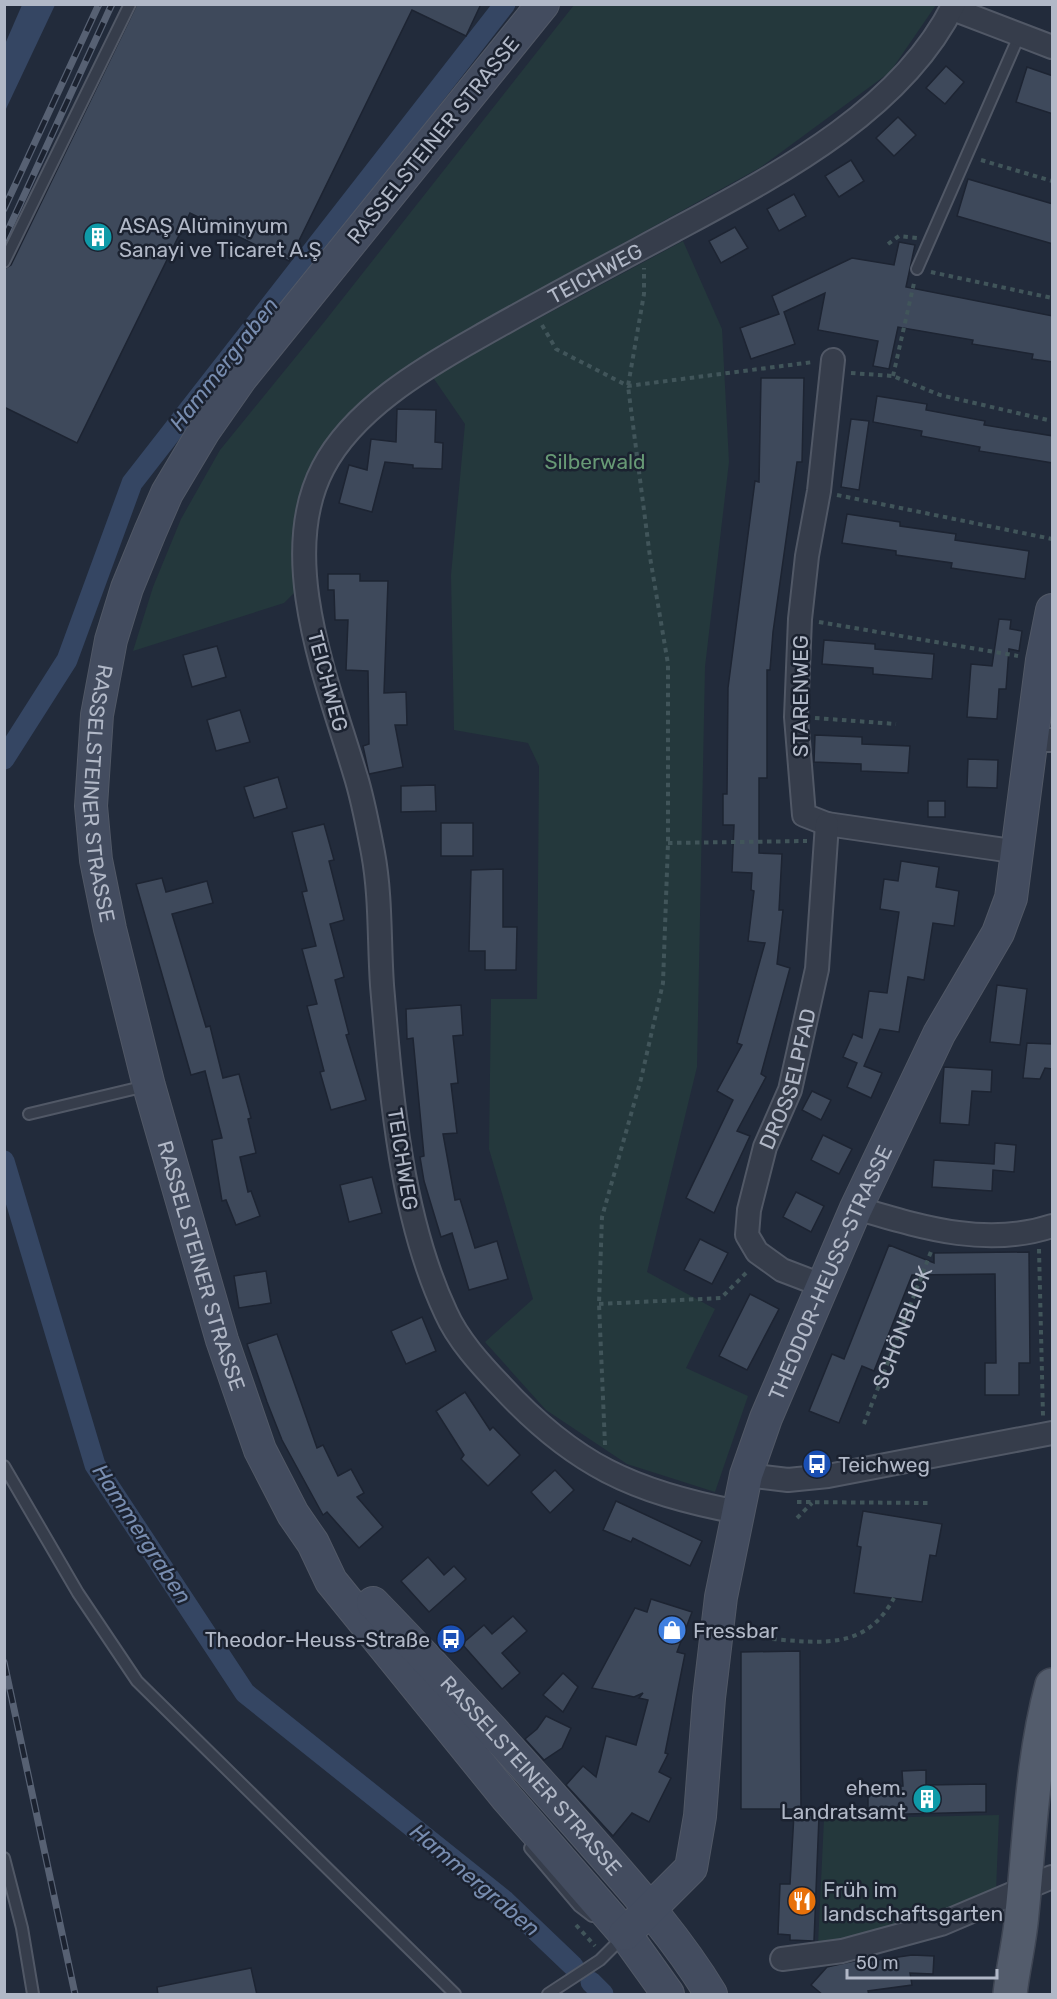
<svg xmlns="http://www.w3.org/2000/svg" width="1057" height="1999" viewBox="0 0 1057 1999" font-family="Rubik,sans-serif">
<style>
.green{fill:#24383c}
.water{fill:#354663}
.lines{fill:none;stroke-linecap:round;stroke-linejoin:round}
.canal{stroke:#354663;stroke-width:21}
.building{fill:#3e495b;stroke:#1d2432;stroke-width:1.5}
.lane-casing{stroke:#515866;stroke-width:14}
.street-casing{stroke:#515866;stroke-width:26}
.secondary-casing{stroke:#515866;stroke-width:34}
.primary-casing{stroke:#3f4654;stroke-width:36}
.path{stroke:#41555a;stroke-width:4;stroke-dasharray:4.5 4.5;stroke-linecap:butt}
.lane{stroke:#363d4b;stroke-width:10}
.street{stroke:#363d4b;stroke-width:22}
.secondary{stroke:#434c5f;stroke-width:32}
.primary{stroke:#535c6c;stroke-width:33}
.rail-casing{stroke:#576173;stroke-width:7}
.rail{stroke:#1b2230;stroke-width:4.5;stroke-dasharray:14;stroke-linecap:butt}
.labels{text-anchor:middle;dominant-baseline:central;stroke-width:5;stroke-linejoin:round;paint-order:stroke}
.street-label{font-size:21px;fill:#b1b8c7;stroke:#1b2230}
.poi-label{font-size:21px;fill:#b1b8c7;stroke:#1b2230;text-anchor:start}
.park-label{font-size:21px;fill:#679975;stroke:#1b2230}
.water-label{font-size:22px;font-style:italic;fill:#788db0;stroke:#1b2230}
</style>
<rect width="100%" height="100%" fill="#222b3b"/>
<g class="green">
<path d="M574,5H936L890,72L761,167L441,344L396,375L348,419L298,513L294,593L284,603L133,651L153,587L181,519L220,450L325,321Z"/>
<path d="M683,241L722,329L729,462L705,667L697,1067L647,1272L715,1309L686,1368L748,1396L715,1492L627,1464L546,1410L485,1342L533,1299L489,1149L491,999H537L539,766L528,743L454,730L451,575L465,424L432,376Z"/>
<path d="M999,1815L996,1892C938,1916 879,1932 818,1944L824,1819Z"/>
</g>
<path class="water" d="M22,5H55L5,111V44Z"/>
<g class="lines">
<g class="canal">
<path d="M4,759L67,660L132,483L505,4"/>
<path d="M4,1161L95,1465L245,1693L505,1901L573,1966"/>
<path d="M591,1982L603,1994"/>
</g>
</g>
<g class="building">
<path d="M137,4H481L466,36L412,10L289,261L190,213L77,443L4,407V269L11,265Z"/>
<path d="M946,66L964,82L945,104L926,88Z"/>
<path d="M1027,67L1053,76V114L1016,102Z"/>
<path d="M898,117L916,135L894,156L876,138Z"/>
<path d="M851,160L864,181L839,197L825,176Z"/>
<path d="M968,179L1053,204V244L957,216Z"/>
<path d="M794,194L806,216L779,231L767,209Z"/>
<path d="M735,227L748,248L721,263L709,241Z"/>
<path d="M899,242L915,245L906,287L1053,316V362L1032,359L1033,354L972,344L973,340L898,327L889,369L873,366L878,341L818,330L825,293L784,312L795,344L751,359L740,328L779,314L772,296L852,258L894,265Z"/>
<path d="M761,378H804L802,462H797L773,632L770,670H767V778H759V853L782,854L779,910H783L777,964L790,968L761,1074L766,1077L737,1131L750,1136L714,1213L686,1198L733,1100L717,1091L742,1045L737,1043L765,943L748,941L754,891L751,890L752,873L732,872L734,825H723V794H727L728,688L755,481L759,482Z"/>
<path d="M877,396L927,404L926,410L985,421L984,425L1053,436V463L979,451L980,447L921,436L922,431L873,422Z"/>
<path d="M397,409L436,410L435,442L443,443L442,469L413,468V465L385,462L372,512L339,503L349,465L367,470L371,439L396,442Z"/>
<path d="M851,419L869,421L859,490L841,487Z"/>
<path d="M847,514L900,522V526L956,534L955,540L1029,551L1025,579L951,568L952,563L896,555V551L842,543Z"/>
<path d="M328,574H360V581H388L384,693L406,692L407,725H395L403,767L369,774L363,746L369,744L368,671L346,670L348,620H335L334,590H328Z"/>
<path d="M999,619L1011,620L1010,629L1022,631L1019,651L1009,649L1006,689H999L997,719L967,717L971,664L992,666Z"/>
<path d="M824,640L875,644V649L934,654L932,679L873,674V668L822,664Z"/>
<path d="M217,646L226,677L192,687L183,655Z"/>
<path d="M240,710L250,742L216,751L207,720Z"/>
<path d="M815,735L862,737V744L910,746L908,773L861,771V764L814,762Z"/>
<path d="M968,759L998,760L997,788L967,787Z"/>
<path d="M278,777L287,808L254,818L244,787Z"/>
<path d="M435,785L436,811L401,812V786Z"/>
<rect x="928" y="801" width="17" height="16"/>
<rect x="441" y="823" width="32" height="33"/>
<path d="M324,824L334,860L329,861L344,920L330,924L344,977L335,980L349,1034L346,1035L366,1100L331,1110L320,1072L324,1071L307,1006L317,1004L302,949L316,946L302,892L307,891L292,832Z"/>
<path d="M901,861L939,867L936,887L959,891L954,926L933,923L924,980L908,977L899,1032L880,1029L864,1066L882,1073L871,1098L847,1087L857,1063L843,1057L853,1034L862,1038L869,991L887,993L899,912L880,909L884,879L898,881Z"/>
<path d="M503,869V927H517L516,970H485V951H469L471,870Z"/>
<path d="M162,878L166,892L207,881L213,903L172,914L206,1027L210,1026L223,1078L239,1074L251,1118L248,1119L256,1153L240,1157L248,1192L251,1191L260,1216L236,1225L226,1200L222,1201L212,1140L222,1138L205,1071L191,1075L136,884Z"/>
<path d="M997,985L1027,989L1020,1045L990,1042Z"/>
<path d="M461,1005L463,1035L453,1036L458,1083L451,1084L457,1133L443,1134L455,1200L460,1199L475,1248L497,1241L508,1279L469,1290L452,1233L441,1237L424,1181L420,1157L424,1156L413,1038L407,1039L406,1009Z"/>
<path d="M1027,1043L1052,1044L1053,1069L1045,1068L1040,1079L1023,1078Z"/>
<path d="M944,1067L992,1070L991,1092L972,1091L969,1125L940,1123Z"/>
<path d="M812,1091L831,1100L821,1120L802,1110Z"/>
<path d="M823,1135L852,1149L839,1174L811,1160Z"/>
<path d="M995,1143L1016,1145L1014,1172L993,1170L992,1191L932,1187L934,1160L994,1164Z"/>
<path d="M372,1177L382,1213L349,1222L340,1185Z"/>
<path d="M796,1192L824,1206L811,1232L783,1217Z"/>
<path d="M700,1239L728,1253L712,1284L684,1270Z"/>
<path d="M889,1245L934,1263V1253L1029,1252L1030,1363H1019V1395H985V1363H996L995,1274L912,1275L874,1371L862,1366L839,1423L809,1411L832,1354L844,1359Z"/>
<path d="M266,1271L271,1303L239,1308L234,1276Z"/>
<path d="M750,1294L779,1309L747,1370L719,1356Z"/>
<path d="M422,1317L436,1351L406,1364L391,1331Z"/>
<path d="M277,1334L317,1448L323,1445L338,1476L351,1469L364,1493L357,1497L383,1527L359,1548L327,1512L323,1515L282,1440L267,1402L247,1344Z"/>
<path d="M465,1392L490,1430L493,1427L520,1455L488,1486L461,1459L464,1455L436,1411Z"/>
<path d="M555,1470L574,1490L550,1513L531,1492Z"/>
<path d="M616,1501L702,1541L690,1566L633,1538L631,1542L603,1530Z"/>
<path d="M863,1511L942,1524L936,1556L930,1555L922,1602L854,1593L861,1547L857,1546Z"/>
<path d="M428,1557L444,1575L454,1566L466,1579L429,1612L401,1581Z"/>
<path d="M651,1599L692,1612L677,1652L685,1654L665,1753L668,1754L659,1772L671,1778L649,1822L632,1813L613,1836L566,1785L583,1766L596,1777L606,1736L636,1745L648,1700L639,1698L643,1693L634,1697L592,1688L635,1608L647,1612Z"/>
<path d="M513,1616L527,1631L502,1653L520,1673L502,1689L462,1644L484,1625L492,1634Z"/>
<path d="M800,1651L801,1809H741V1652Z"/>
<path d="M563,1673L578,1687L563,1712L543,1695Z"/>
<path d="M546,1716L571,1728L562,1748L544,1760L525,1739L537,1729Z"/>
<path d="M926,1770V1785L986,1784V1812L868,1815V1787L903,1786L902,1771Z"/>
<path d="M794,1814L819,1816L814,1941L790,1940V1935L778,1934L780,1884H790Z"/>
<path d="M912,1955L934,1956L933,1974L910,1973L912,1985L868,1991L869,1995H823L811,1985L827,1967L863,1959L864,1962Z"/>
<path d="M251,1968L257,1995H158L157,1987Z"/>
</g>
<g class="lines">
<g class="lane-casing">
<g id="lane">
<path d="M4,262L130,4"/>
<path d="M917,269L1019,36"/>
<path d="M29,1114L146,1086"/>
<path d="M4,1466L78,1593L137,1681L455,1994"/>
<path d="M530,1848L579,1906L592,1916"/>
<path d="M4,1858L22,1928L33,1994"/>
<path d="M548,1994L600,1960L624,1936"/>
</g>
</g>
<g class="street-casing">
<g id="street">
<path d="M953,9L1052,47"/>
<path d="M833,360L819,491L807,556L800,619L796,717L804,815L827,824L1019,852"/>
<path d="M1033,740H1052"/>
<path d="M856,1208C921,1227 986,1248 1052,1226"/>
<path id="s2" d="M824,1286L782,1270L757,1252L747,1235L749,1210L765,1147L790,1090L817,969L827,824"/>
<path d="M746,1475L788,1480L828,1476L1052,1433"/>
<path id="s3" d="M738,1512C633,1492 574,1465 501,1386C481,1365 458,1340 446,1313C400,1215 391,1092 382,985C379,942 381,896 373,853C368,827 363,799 355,774C328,683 276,558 323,468C353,410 422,369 477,338C542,301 608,266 673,231C775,176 901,112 954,4"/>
<path d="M782,1959L842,1951L941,1924L1052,1877"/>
</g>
</g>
<g class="secondary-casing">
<g id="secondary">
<path id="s4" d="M543,4L241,378L204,431L167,493L150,532L127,588L111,640L97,715L91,806L96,860L110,929L149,1086L222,1340L260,1450L293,1514L313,1543L331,1581L506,1797L625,1934L668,1994"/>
<path id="s5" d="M373,1603C444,1676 512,1751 579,1827C626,1881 674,1933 711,1994"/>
<path id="s6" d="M625,1934L691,1868L700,1816L709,1698L721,1597L746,1475L766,1418L856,1208L939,1034L998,933L1011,898L1042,660L1052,610"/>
</g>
</g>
<g class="primary-casing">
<path id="primary" d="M1010,1994C1013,1967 1020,1940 1022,1913C1030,1837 1032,1759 1052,1685"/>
</g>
<g class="path">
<path d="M981,160L1052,181"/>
<path d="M888,244L899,236L917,238"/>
<path d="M931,272L1052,298"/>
<path d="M542,325L556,349L628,386L813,362"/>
<path d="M851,373L893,376L940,395L1052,421"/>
<path d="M893,376L914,283"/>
<path d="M837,495L1052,539"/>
<path d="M819,622L1018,656"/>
<path d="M815,718L896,724"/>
<path d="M668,843L807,841"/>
<path d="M1039,1249L1043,1416"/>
<path d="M599,1304L721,1298L748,1271"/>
<path id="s1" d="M864,1424L932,1249"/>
<path d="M605,1445L599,1304L602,1217L641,1079L663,983L668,843V664L650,557L628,386L644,294V268"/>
<path d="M797,1502L928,1503"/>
<path d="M797,1518L812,1503"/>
<path d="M772,1639C822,1643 866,1650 894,1598"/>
<path d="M576,1925L595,1946"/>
</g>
<use href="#lane" class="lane"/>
<use href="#street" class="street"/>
<use href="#secondary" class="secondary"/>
<use href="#primary" class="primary"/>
<g class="rail-casing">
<g id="rail">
<path d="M4,209L99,4"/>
<path d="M4,239L112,4"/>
<path d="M4,1662L75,1994"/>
</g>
</g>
<use href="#rail" class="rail"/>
</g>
<defs>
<g id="building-disc" transform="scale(1.5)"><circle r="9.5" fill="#0f9aa8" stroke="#1b2230"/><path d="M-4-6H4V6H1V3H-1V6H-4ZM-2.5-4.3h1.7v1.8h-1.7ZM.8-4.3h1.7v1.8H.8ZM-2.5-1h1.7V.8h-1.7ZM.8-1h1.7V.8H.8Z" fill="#fff"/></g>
<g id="bus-disc" transform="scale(1.5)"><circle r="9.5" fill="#1a4fb4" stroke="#1b2230"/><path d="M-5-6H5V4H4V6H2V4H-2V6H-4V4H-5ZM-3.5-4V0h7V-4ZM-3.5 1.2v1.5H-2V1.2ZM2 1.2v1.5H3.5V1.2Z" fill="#fff"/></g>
<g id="shop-disc" transform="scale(1.5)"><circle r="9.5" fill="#3f7fe0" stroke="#1b2230"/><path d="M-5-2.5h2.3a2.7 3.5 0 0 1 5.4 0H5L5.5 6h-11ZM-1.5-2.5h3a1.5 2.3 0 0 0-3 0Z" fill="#fff"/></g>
<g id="restaurant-disc" transform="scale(1.5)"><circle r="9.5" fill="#e8710a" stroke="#1b2230"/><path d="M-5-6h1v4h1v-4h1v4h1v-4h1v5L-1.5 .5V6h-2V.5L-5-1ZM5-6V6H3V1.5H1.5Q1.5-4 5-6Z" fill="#fff"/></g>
</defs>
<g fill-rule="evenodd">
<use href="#building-disc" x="98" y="237"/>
<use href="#bus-disc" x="817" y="1464"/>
<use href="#shop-disc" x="672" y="1630"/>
<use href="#bus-disc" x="451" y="1639"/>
<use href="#building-disc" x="927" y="1799"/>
<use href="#restaurant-disc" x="802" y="1901"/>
</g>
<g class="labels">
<g class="street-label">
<text transform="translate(433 140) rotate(-51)">RASSELSTEINER STRASSE</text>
<text stroke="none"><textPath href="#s3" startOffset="1570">TEICHWEG</textPath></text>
<text transform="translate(328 681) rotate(75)">TEICHWEG</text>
<text transform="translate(800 696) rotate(-90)">STARENWEG</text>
<text stroke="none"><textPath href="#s4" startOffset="930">RASSELSTEINER STRASSE</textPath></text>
<text stroke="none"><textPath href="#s2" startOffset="258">DROSSELPFAD</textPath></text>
<text transform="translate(403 1159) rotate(81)">TEICHWEG</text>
<text stroke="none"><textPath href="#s4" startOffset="1416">RASSELSTEINER STRASSE</textPath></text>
<text stroke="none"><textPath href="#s6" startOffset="710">THEODOR-HEUSS-STRASSE</textPath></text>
<text stroke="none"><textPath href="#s1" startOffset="104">SCHÖNBLICK</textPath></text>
<text stroke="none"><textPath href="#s5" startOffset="234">RASSELSTEINER STRASSE</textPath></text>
</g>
<g class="poi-label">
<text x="119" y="225">ASAŞ Alüminyum<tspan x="119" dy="24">Sanayi ve Ticaret A.Ş</tspan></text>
<text x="838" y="1464">Teichweg</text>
<text x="693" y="1630">Fressbar</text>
<text x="430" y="1639" text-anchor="end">Theodor-Heuss-Straße</text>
<text x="906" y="1787" text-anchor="end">ehem.<tspan x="906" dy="24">Landratsamt</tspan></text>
<text x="823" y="1889">Früh im<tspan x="823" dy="24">landschaftsgarten</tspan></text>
</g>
<g class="park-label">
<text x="595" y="461">Silberwald</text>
</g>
<g class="water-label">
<text transform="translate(224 364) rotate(-52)">Hammergraben</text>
<text transform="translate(142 1534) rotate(57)">Hammergraben</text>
<text transform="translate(475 1880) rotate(40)">Hammergraben</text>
</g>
</g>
<rect width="1057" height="1999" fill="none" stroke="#b1b8c7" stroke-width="12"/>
<path d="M847 1969v9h150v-9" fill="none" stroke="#b1b8c7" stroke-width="3"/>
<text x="856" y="1969" font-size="18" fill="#b1b8c7" stroke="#1b2230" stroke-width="4.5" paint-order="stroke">50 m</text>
</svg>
